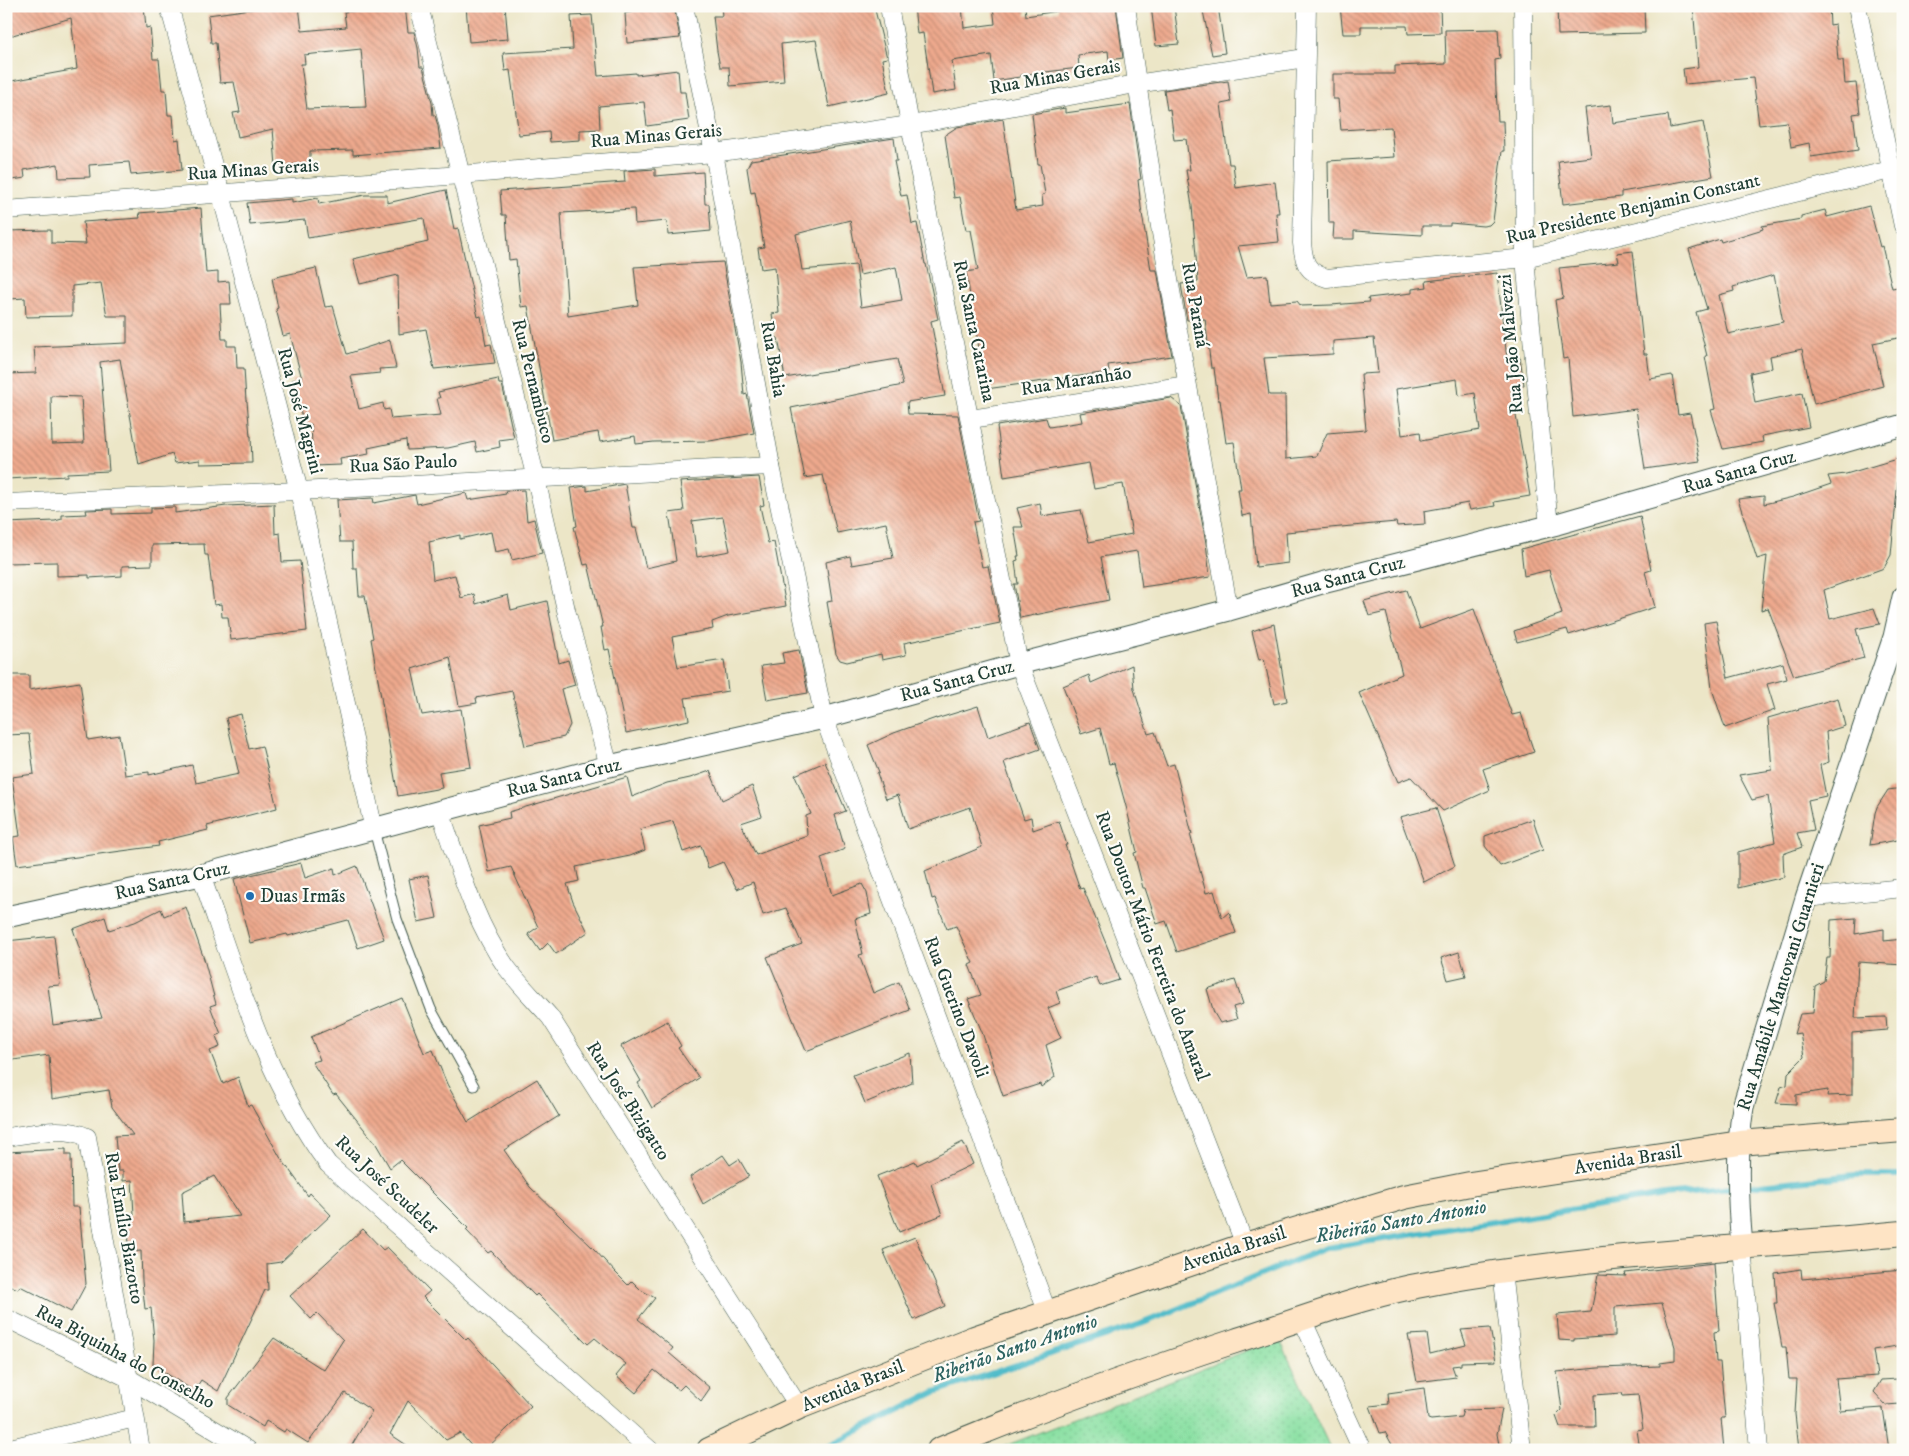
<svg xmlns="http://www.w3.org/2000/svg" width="1909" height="1456" viewBox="0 0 1909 1456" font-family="'IM FELL DW Pica',serif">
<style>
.grass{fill:url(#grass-dots);stroke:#548e6c}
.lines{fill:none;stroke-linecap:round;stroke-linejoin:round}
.stream{stroke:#4fbbc9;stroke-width:6}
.building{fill:url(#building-back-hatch);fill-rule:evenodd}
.service-casing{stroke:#3e564a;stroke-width:11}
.minor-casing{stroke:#3e564a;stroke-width:19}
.tertiary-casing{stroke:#3e564a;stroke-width:23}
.secondary-casing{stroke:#3e564a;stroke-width:26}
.service{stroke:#fff;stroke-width:9}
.minor{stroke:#fff;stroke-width:18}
.tertiary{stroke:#fff;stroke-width:21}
.secondary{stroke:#fee4c5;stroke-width:24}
.poi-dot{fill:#1f6fb2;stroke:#fdfcf7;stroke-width:2}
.labels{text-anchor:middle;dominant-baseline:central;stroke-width:4.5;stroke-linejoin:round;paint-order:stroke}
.street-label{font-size:19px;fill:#1f3d34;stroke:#fdfcf7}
.poi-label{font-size:19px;fill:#1f3d34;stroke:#fdfcf7;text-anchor:start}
.water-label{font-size:20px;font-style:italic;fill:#2d6361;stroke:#fdfcf7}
</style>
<defs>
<pattern id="grass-dots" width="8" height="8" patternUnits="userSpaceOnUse" patternTransform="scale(1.25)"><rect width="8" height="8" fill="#8ae0a3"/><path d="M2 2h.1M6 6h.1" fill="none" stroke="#77c18d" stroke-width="1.8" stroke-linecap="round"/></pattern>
<pattern id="building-back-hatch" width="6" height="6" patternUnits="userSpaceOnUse" patternTransform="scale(1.25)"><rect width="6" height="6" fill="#eea98d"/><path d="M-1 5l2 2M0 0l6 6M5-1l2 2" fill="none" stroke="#c08b74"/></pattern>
</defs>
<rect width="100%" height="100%" fill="#fdfcf7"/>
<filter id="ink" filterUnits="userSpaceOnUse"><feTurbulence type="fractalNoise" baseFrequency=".02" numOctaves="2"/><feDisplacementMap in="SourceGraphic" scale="10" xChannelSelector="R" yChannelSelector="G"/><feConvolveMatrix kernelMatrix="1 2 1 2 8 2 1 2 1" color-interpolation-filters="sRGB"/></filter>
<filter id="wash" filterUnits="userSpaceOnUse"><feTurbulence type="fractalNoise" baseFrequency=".0096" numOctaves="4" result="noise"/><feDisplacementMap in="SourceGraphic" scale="20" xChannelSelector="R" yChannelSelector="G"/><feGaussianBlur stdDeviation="1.12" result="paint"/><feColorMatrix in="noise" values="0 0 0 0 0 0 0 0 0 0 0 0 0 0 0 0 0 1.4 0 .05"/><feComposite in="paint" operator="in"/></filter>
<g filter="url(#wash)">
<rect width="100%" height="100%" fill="#ece6c7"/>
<path class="grass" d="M1279,1338L1331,1450H995Z"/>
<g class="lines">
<path class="stream" d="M820,1450L935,1392L1141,1324L1326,1248L1664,1195L1856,1175H1903"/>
</g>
<g id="blocks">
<g class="building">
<path d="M6,6H144L146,28L150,27L153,59H159L162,90H166L168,115H173L175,140L179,139L182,170L131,175L129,162L89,165L90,177L59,178L58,164L24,170L25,178L6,181V82L77,69L71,18L6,37Z"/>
<path d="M273,6H299L302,31L346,27L344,12L383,8V6H405L408,32H414L418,48L420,67H423L432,103L433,115H435L438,126L441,148L353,155V150L310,151V163L276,166L273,129L238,137L233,113L240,112L234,82L220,83L216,43H211L208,15ZM361,49L366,107L307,109L301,64H305L304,55Z"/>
<path d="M466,6H505L508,39L469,42Z"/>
<path d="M633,6H674L680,38L627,43L625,13L633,12Z"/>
<path d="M721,6H874L887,58L882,59L889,93L829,107L816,40L781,44L784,81L730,86L729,67H720L717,51L713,16H722Z"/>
<path d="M914,6H962L964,28L995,24L993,6H1025L1026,16L1058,11V6H1116L1123,58L1109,60L1108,51L1078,55L1079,68L1020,75V77L994,81L991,55L952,61L956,90L932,94L923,33L917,34Z"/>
<path d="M1151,6H1174L1179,44L1156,46Z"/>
<path d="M1202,6H1218L1225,53L1212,55Z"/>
<path d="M1340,6H1440L1441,33L1408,34L1407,26H1361V34H1343Z"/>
<path d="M1557,6H1644L1645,33L1558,35Z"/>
<path d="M1693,6H1829L1830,25L1835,24L1838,60H1843L1845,84L1856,83L1860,113L1853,114L1858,150L1811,157L1809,143L1791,147L1787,122L1759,125L1753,78L1685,84L1683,69L1698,67Z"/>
<path d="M592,15L598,76L636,73V75L678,70L680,92H685L689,120L647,126L644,102L599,106L600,129L580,130V140L550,142L549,132L519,135L510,70L505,71L503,53L573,49L571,16Z"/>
<path d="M1498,29L1500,59L1495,60L1496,90L1498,121H1503L1504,151H1502L1493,221L1489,225L1483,226L1450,223V226H1422V235L1354,231V239H1333L1334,223H1329L1328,161L1394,157L1391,127L1341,130L1338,99H1333V74H1395V66L1446,64L1445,30Z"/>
<path d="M1228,81L1231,102L1221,104L1229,164H1233L1236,188L1275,182L1279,213H1276L1279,242L1238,246L1247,277L1267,275L1270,303L1297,301L1301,306L1331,305L1369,302L1368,298L1412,293V289L1427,287L1426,281L1497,273L1507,359L1520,357L1524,385L1511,387L1530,496L1494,502L1495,506L1470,510L1468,503L1424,511L1425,524L1397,526L1396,522L1286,532L1288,563L1256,567L1251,514L1242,516L1238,489H1241L1234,442L1226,443L1220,400H1218L1214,368H1211L1205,319L1187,320L1181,284L1198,282L1192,206L1186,170H1190L1186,139L1174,140L1170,109L1167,110L1164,90ZM1374,338L1378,373L1361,374L1366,430L1327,433L1317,456L1286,459L1285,395H1269L1264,358L1333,354V341ZM1457,379L1459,396L1475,393L1480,430L1421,441L1420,432L1402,435L1396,389Z"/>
<path d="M1130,104L1141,179L1138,180L1141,207L1151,270H1157L1172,356L1108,365L1109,372L986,389L966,272L978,270L971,230H966L960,197L954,198L945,135L957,127L1003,119L1016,210L1043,206L1042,195L1045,194L1040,164H1038L1032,114L1065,108V113Z"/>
<path d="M1611,105L1613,123L1668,115L1670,128L1703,122L1713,176L1621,192V197L1563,204L1558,161L1591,157L1585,108Z"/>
<path d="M894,138L897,161H894L901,196L907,195L912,224L917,223L925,264H926L938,319L931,321L945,396L907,402L908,414L958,415L979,521L973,522L982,567L988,566L1000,623L904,643L906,655L882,660L881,654L847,662L840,660L836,654L827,602L832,601L826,562L850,556L852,565L893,558L886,523L837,533L823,475L805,478L791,408L903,385L897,359L785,378L778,338H776L772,314L779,313L775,267L761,269L758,248L764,247L755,192L751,193L747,168L751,160ZM850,220L860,275L896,267L902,300L861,307L856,265L802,270L796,234Z"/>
<path d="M655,169V176L703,172L705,204H709L711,231L668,235L667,221L635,224L634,209L561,213L568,316L638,305L634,267L723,262L741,362L744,395L747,394L754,433L710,441L654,442L636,444L635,436L600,442L598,432L552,440L528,306L521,307L516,259L509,260L506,215H502L500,191L625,182L624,171Z"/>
<path d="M446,190L454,229L458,228L478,317L481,316L486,345L491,344L495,363L434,369L426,329L399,334L398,275L360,284L353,259L428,242L424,218L308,238L305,220L250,225L247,203L292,199V203L318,198L319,204L365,195H387V203Z"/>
<path d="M1869,206L1880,247L1882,246L1892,288L1903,286V337L1873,343L1883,386L1814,404L1802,349L1770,356L1772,368L1750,373L1755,403L1802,393L1809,427L1762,436L1763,442L1723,449L1711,410L1715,409L1705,356H1707L1696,312L1707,309L1689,249L1720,239L1721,242L1763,229L1762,226L1801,219V216L1825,210L1827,217ZM1774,275L1783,322L1728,334L1719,295L1734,291L1733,287Z"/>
<path d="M201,208L206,273L218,272V282L229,281L231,304H220L222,339H227V346H236L237,368H244L246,401H247L250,436H251L252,463L200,464V460L175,463L172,454L139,465L120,359L100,362L109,471L67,473V476L6,479V374L36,373L34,347L127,343V316H107L101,283L72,286V316L26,317L25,298L10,299L9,279H6V231L51,230V243L86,244L83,222L140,218L139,213ZM51,396L81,397L84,443L52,444Z"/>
<path d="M1633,251L1644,354H1647L1650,379L1672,375L1678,415L1690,413L1700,461L1645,469L1636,409L1573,417L1568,358L1563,359L1555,300L1563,298L1559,268L1619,262L1617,253Z"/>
<path d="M316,268L325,307L333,306L347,354L390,340L396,368L379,369L380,373L351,376L359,409L383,403L384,410L389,409L391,419L441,415L437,398H440L438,392L498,379L499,384H502L514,438L499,440L500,447L477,452L475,442L448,448L407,450L406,440L368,448L369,454L340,459L341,465L313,466L311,424L305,425L300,411L292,380L302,379L290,334L283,336L276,309L278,308L272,278Z"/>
<path d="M1171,398L1181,406L1206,543L1210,577L1142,587L1137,551L1101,557L1109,600L1020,618L1014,584H1018L1015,561L1018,560L1017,556H1019L1014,527H1023L1017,508L1040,503L1042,516L1081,510L1089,542L1132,534L1123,484L1094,489L1089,463L1004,477L997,426L1046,418L1049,427L1082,422L1080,413Z"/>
<path d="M1900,458L1891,555L1884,568L1824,590L1830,619L1874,608L1880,624L1856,629L1864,658L1794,676L1768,608L1761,610L1767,556L1757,559L1738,499L1764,496V504L1793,497L1831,484L1828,476L1846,474Z"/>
<path d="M759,477L764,505L760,506L768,543L774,542L786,606L728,616L712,622L713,629L672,637L678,667L724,660L728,691L685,698L689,720L626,733L609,649L605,650L601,627H603L588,564L584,565L574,527L577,526L571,488L587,486V491L625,484L633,528H636L646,568L676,561L669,513L684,511L680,482ZM723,517L730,551L697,557L692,521Z"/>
<path d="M524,490L527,521L534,519L542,553L512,560L509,549L495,552L491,532L460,539V535L429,542L433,580L455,575L461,598L474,594L476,604L508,595L511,610L547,601L559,663L568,660L575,685L561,689L570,725L564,737L525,746L512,691L476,698L477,703L459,706L450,657L412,669L422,715L461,709L471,767L439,772L442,788L398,796L371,639L373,638L365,596H359L357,568H353L352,542H340L337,500L373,498L374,503L415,495L417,504L466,493L468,500L506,494L505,491Z"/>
<path d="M274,504L275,534L280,533L282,562L300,561L307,631L231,640L228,617H222L221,604L214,605L208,555H205L204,544L152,545V565L122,566V576L89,578V575L57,576V562L6,563V523L55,521L62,519V515L87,514L86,510L112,509V514L151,513V508L175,507V513L226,506Z"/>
<path d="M1640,516L1651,570L1645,572L1655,607L1569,635L1567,629L1517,642L1514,631L1562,614L1549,570L1524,576L1521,549Z"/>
<path d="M1406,590L1420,629L1474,609L1512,715L1521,713L1534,752L1483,769L1490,790L1443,811L1411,777L1398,782L1359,693L1402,674L1386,612L1369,616L1364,601Z"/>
<path d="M1716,621L1728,678L1783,663L1787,679L1767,684L1775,710L1725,728L1712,689L1704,623Z"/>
<path d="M1274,624L1287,701L1274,704L1264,659L1259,660L1252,631Z"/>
<path d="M799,650L808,693L767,700L761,666L784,663L782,653Z"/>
<path d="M1132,665L1134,689L1148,734L1155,732L1167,766L1174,764L1192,834H1190L1206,893L1214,891L1222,918L1229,912L1236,933L1177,952L1166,921L1157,924L1145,888H1143L1134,853L1137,852L1127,810L1114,763L1109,764L1100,728L1081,734L1063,686L1089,675L1091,683Z"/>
<path d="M6,675H29V690L80,682L88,740L119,735L125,775L149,772V775L192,765L196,783L239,774L226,718L241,714L249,749L262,746L277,808L207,826L208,830L158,842L159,846L17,865L13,837L20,836L12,777L34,774L29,734L6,735Z"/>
<path d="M1838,698L1845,726L1826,732L1829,762L1820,765L1826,796L1808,800L1814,830L1797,833L1802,847L1783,854L1784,877L1738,888V852L1775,842L1768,796L1752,800L1739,775L1772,770L1768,718Z"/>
<path d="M978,706L988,737L1030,722L1040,749L1004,762L1024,819L1031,817L1033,830L1059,821L1067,845H1065L1080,889L1083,888L1109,951L1119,980L1100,986L1096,977L1056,991L1060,1003L1048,1008L1061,1038L1046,1045L1055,1077L1041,1087L1040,1084L1003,1096L982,1032L968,999L981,995L969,965L973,963L956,926L947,929L935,898L932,899L925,871L982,847L970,807L908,829L898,795L886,799L877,773L879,772L868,745L894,733L936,718V719Z"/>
<path d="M825,762L846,811L835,815L845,849L821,858L832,895L862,884L867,893L871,914L855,919L863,954L859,955L873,993L899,982L910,1010L806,1051L767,957L802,944L786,908L763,915L753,882L737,889L723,862L708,868L701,846L683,852L673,821L640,829L645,850L630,856L576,867L579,881L567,884L573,902L588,932L556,954L548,943L540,951L528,934L538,927L511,867L489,872L479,825L510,818L509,812L627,777L632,797L667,783L690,778L710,771L722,800L752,786L762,816L741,823L756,855L807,836L806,816L811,814L795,775Z"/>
<path d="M1903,788V839L1870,845L1875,813L1877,807L1888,790Z"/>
<path d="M1436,808L1455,866L1424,882L1400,817Z"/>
<path d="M1533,819L1543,850L1500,866L1485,846V836Z"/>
<path d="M301,863L305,878L334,868L335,875L357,866L384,939L358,948L348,920L288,936L287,934L250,943L234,879Z"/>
<path d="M428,875L437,918L418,922L409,879Z"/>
<path d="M186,907L204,959L216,1004L210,1006L221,1034L216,1036L220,1047L210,1051L223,1084L238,1077L248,1106L251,1105L280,1157L308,1196L310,1193L331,1215L281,1262L267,1264L268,1290H265L218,1391L201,1380L194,1391L153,1365L154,1340L151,1308L145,1309L142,1281L141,1251L130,1252L126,1216L134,1215L132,1180L123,1181V1171H118L115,1136L133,1135L112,1107L109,1090L52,1099L49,1055L6,1061V941L54,936L60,985L48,986L53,1025L102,1018L73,929L105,917L109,930L135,922L161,909L164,916ZM214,1176L240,1216L184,1222L182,1192Z"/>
<path d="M1856,918L1855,934L1884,929V941L1903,939V965L1858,962L1855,1018L1886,1017L1887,1030L1852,1033V1095L1827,1096L1828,1090L1796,1095V1104L1776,1103L1781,1087L1787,1085L1788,1073L1804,1057L1800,1033L1794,1034L1800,1014L1813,1013L1815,986L1824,981L1827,958H1830L1831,920Z"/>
<path d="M1459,952L1466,976L1448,980L1441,958Z"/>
<path d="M1235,980L1243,1004L1233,1007L1237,1019L1220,1023L1214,1013L1207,989Z"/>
<path d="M402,998L424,1053L433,1050L447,1084L468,1122L537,1079L559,1116L504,1150L530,1187L594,1249L615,1272L628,1285L632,1281L641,1290L655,1298L638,1319L673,1348L669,1353L710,1388L701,1401L684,1385L679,1390L654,1370L636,1393L616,1376L626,1364L595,1338L588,1344L537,1294L535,1296L491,1251L488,1253L466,1230L468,1228L400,1160L390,1168L376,1144L336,1094L333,1095L312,1062L320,1060L311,1037Z"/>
<path d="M667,1021L681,1046L678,1048L699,1078L652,1108L638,1083L641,1081L621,1046Z"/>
<path d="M910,1053L912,1083L865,1103L853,1075Z"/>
<path d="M963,1142L973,1164L931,1184L942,1215L899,1232L877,1176L915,1161L917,1165Z"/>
<path d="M66,1149V1155H71L72,1207H79L86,1284L71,1312L20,1286L18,1289L6,1284V1152Z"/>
<path d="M723,1155L730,1165L739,1159L749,1176L703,1204L690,1177Z"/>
<path d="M363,1229L383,1250L387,1247L430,1291L423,1297L466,1340L468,1338L531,1406L485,1450H475L460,1433L446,1440L408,1401L390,1434L414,1450H349L372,1411L345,1393L308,1443L286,1429L284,1432L266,1421L263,1427L228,1405V1398L274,1338L324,1370L343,1340L317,1313L311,1319L290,1296Z"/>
<path d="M915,1237L945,1306L914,1320L883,1250Z"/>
<path d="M1714,1263L1719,1331L1714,1332L1716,1362H1720L1725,1418H1721L1724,1450H1640L1637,1430L1643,1429L1638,1395L1623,1396L1622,1393L1594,1395L1595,1427H1560L1556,1416L1562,1410L1557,1372L1598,1368L1660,1366V1363L1675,1361V1347L1662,1303L1615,1307V1336L1574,1339V1341L1559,1340L1557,1315L1591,1312L1598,1275L1626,1276L1625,1273Z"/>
<path d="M1801,1269L1802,1279L1903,1270V1345L1873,1350L1877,1376L1836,1379L1840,1411L1883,1408L1889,1450H1799L1795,1414L1797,1379H1789L1786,1347H1782L1774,1303H1777L1775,1273Z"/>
<path d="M1490,1328L1496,1361L1461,1362V1365L1452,1366L1456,1377L1417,1382L1408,1335L1427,1334L1430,1354L1466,1345L1461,1330Z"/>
<path d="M1897,1379L1900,1404L1886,1405L1874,1392L1881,1380Z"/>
<path d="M1424,1388L1428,1419L1431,1420L1461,1417L1463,1410L1502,1409L1497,1434L1500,1450H1395L1385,1432L1380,1433L1370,1406L1389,1404L1388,1393Z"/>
</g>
</g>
</g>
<g filter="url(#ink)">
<use href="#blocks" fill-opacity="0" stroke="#3e564a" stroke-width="1"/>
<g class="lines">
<g class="service-casing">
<path id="service" d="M374,830L397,919L431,1009L474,1086"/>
</g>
<g class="minor-casing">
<g id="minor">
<path d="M169,6L221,194L299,491L374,830"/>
<path d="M419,6L536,479L567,614L609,766"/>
<path d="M684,6L714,153L771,466L824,718L1047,1311"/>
<path d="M889,6L910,125L1019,664L1245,1245"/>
<path d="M1126,6C1154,209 1192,409 1229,610"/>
<path d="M1307,6L1302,243C1304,263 1306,272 1327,278L1525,258L1903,167"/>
<path d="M1523,6L1525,258L1549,527"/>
<path d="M1857,6L1903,226"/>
<path d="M6,210L460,175L714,153L910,125L1136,84L1305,58"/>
<path d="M971,419L1187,385"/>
<path d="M6,503L299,491L771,466"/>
<path d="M440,811C458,863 474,922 507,968C520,985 536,1001 550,1017L799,1407"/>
<path d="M201,875C236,974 265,1079 328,1164L650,1450"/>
<path d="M1806,898L1903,888"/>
<path d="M6,1137C32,1134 63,1125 87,1137L141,1450"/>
<path d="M1742,1246L1759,1450"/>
<path d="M1502,1271L1522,1450"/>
<path d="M6,1318L128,1378L248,1450"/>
<path d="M1302,1319L1362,1450"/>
<path d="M6,1449L135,1418"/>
</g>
</g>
<g class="tertiary-casing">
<g id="tertiary">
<path d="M6,917L201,875L609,766L824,718L1019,664L1229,610L1322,583L1557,524L1903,425"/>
<path d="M1742,1246C1738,1202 1736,1150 1743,1107L1806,898L1894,637L1903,597"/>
</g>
</g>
<g class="secondary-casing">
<g id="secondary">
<path d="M709,1450L799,1407L974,1338L1245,1245L1404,1197L1470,1184L1740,1143L1903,1130"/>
<path d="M939,1450C1036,1409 1135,1374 1235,1341C1293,1322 1351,1300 1411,1287C1573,1255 1739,1249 1903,1233"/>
</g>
</g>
<use href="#service" class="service"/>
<use href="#minor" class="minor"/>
<use href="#tertiary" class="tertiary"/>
<use href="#secondary" class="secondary"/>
</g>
</g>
<circle class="poi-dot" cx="250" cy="896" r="5"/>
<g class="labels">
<g class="street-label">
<text transform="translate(1055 77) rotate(-10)">Rua Minas Gerais</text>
<text transform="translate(656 136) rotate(-5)">Rua Minas Gerais</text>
<text transform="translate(253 170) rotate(-4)">Rua Minas Gerais</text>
<text transform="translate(1633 209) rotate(-13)">Rua Presidente Benjamin Constant</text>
<text transform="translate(1195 305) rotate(80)">Rua Paraná</text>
<text transform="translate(974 331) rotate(78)">Rua Santa Catarina</text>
<text transform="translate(1511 344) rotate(-95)">Rua João Malvezzi</text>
<text transform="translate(773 359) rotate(80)">Rua Bahia</text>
<text transform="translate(533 381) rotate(76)">Rua Pernambuco</text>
<text transform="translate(1076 381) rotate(-9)">Rua Maranhão</text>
<text transform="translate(300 411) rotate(75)">Rua José Magrini</text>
<text transform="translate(403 464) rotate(-3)">Rua São Paulo</text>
<text transform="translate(1739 472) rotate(-16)">Rua Santa Cruz</text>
<text transform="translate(1348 577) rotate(-15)">Rua Santa Cruz</text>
<text transform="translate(957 681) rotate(-15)">Rua Santa Cruz</text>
<text transform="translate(564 778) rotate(-14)">Rua Santa Cruz</text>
<text transform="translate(172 881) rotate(-13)">Rua Santa Cruz</text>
<text transform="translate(1152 946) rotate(69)">Rua Doutor Mário Ferreira do Amaral</text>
<text transform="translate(1781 987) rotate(-73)">Rua Amábile Mantovani Guarnieri</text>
<text transform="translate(956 1007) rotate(69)">Rua Guerino Davoli</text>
<text transform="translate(628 1101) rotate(57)">Rua José Bizigatto</text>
<text transform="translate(1628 1160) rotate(-9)">Avenida Brasil</text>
<text transform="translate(387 1185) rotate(43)">Rua José Scudeler</text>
<text transform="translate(124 1228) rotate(80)">Rua Emílio Biazotto</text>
<text transform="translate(1234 1249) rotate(-18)">Avenida Brasil</text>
<text transform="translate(125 1357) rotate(28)">Rua Biquinha do Conselho</text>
<text transform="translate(853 1386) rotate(-22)">Avenida Brasil</text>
</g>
<g class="poi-label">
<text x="260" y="896">Duas Irmãs</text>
</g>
<g class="water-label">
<text transform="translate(1401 1222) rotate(-10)">Ribeirão Santo Antonio</text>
<text transform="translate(1015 1349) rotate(-19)">Ribeirão Santo Antonio</text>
</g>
</g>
<rect width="1909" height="1456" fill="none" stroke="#fdfcf7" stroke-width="25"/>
</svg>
